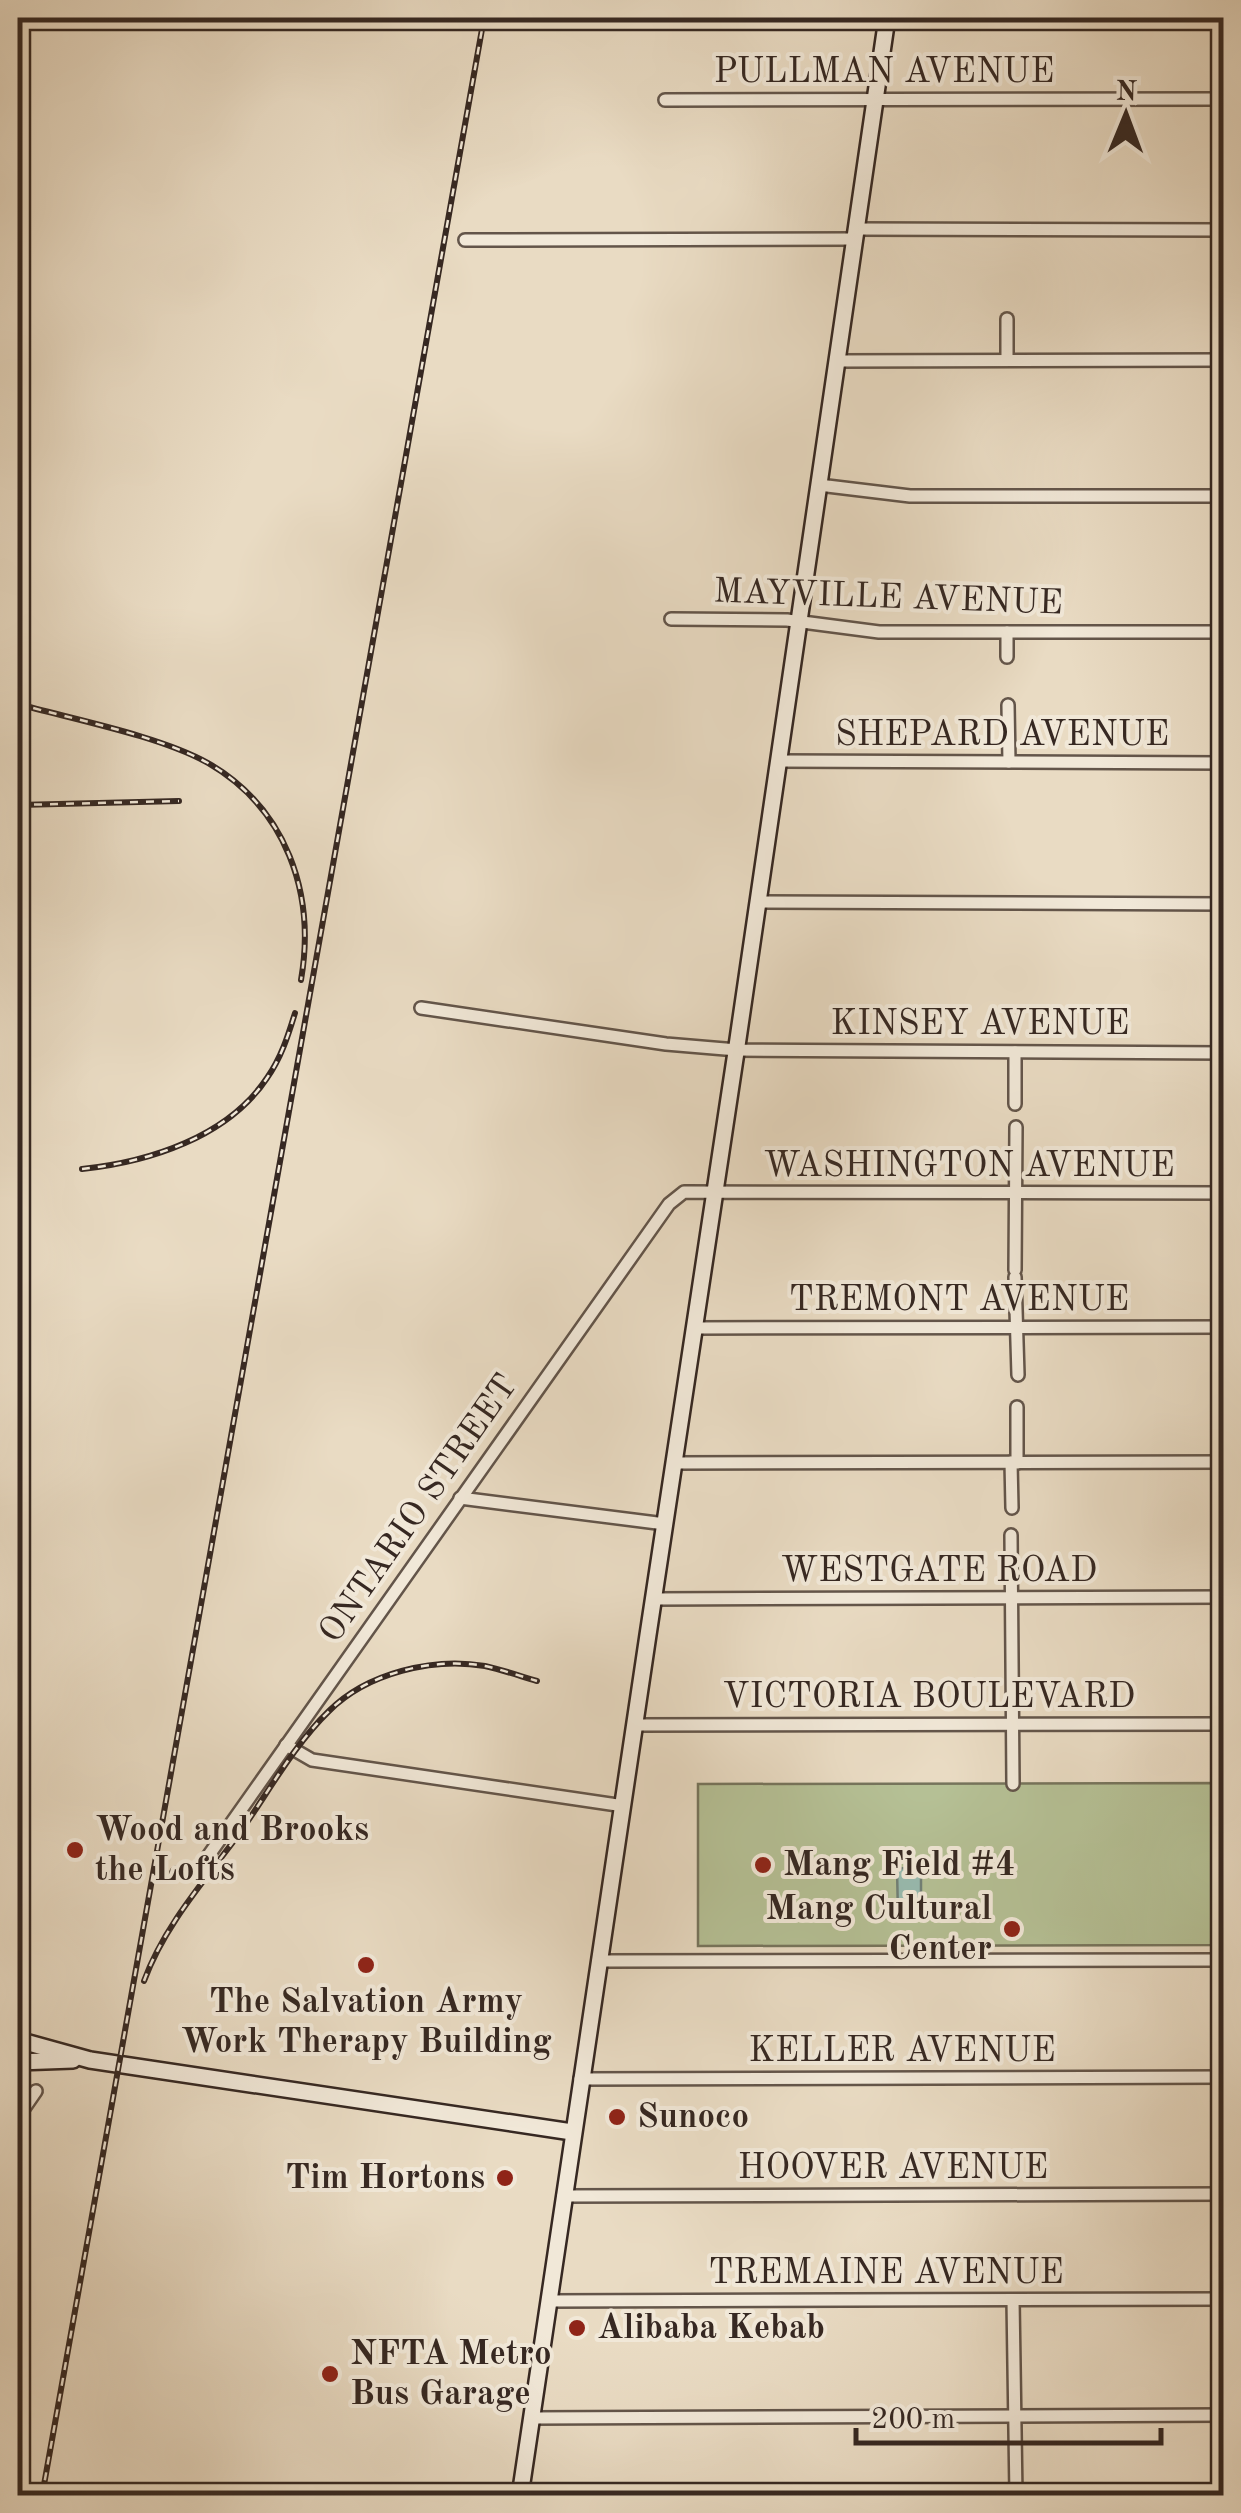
<svg xmlns="http://www.w3.org/2000/svg" width="1241" height="2513" viewBox="0 0 1241 2513" font-family="'Old Standard TT',serif">
<style>
.green{fill:#b5c095;stroke:#76745c;stroke-width:2.5}
.water{fill:#98bbb0;stroke:#718077;stroke-width:2.5}
.lines{fill:none;stroke-linecap:round;stroke-linejoin:round}
.street-casing{stroke:#63554a;stroke-width:16}
.secondary-casing{stroke:#362822;stroke-width:20}
.street{stroke:#f1e8d8;stroke-width:11}
.secondary{stroke:#f1e8d8;stroke-width:15}
.rail-casing{stroke:#362822;stroke-width:6}
.rail{stroke:#f1e8d8;stroke-width:2.5;stroke-dasharray:8;stroke-linecap:butt}
.poi-dot{fill:#8f2418;stroke:#f1e8d8;stroke-width:4}
.labels{text-anchor:middle;dominant-baseline:central;stroke-width:8;stroke-linejoin:round;paint-order:stroke}
.street-label{font-size:35px;fill:#362822;stroke:#f1e8d8}
.poi-label{font-size:35px;font-weight:bold;fill:#362822;stroke:#f1e8d8;text-anchor:start}
</style>
<rect width="100%" height="100%" fill="#e9dbc3"/>
<filter id="stains"><feTurbulence type="fractalNoise" baseFrequency=".002" numOctaves="4"/><feColorMatrix values="0 0 0 0 .2 0 0 0 0 .09 0 0 0 0 .02 0 0 0 .5 -.17"/></filter>
<radialGradient id="worn" r=".72"><stop offset=".6" stop-color="#630" stop-opacity="0"/><stop offset="1" stop-color="#630" stop-opacity=".3"/></radialGradient>
<path class="green" d="M1223,1783V1945L698,1946V1784Z"/>
<path class="water" d="M897,1868L921,1869V1916H898Z"/>
<g class="lines">
<g class="street-casing">
<g id="street">
<path d="M665,100L1224,99"/>
<path d="M855,229L1224,230"/>
<path d="M465,240L854,239"/>
<path d="M1007,319V360"/>
<path d="M836,361L1224,360"/>
<path d="M819,485L910,496H1224"/>
<path d="M671,619L787,620L879,632H1224"/>
<path d="M1007,632V657"/>
<path d="M1008,705L1009,762"/>
<path d="M780,761L1224,763"/>
<path d="M759,902L1224,904"/>
<path d="M421,1008L666,1044L737,1050L1224,1053"/>
<path d="M1015,1104V1052"/>
<path d="M1015,1270L1016,1127"/>
<path d="M1015,1277L1018,1375"/>
<path d="M695,1328L1224,1327"/>
<path d="M1011,1462L1012,1508"/>
<path d="M674,1463L1224,1462"/>
<path d="M1017,1463V1407"/>
<path d="M460,1498L665,1524"/>
<path d="M1011,1535L1013,1784"/>
<path d="M654,1599L1224,1597"/>
<path d="M635,1725L1224,1724"/>
<path d="M286,1745L312,1760L624,1806"/>
<path d="M177,1873L199,1869L669,1204L684,1192L1224,1193"/>
<path d="M598,1961L1224,1960"/>
<path d="M580,2079L1224,2077"/>
<path d="M18,2117L36,2091"/>
<path d="M563,2196L1224,2194"/>
<path d="M1013,2300L1016,2496"/>
<path d="M548,2301L1224,2299"/>
<path d="M531,2418L1224,2415"/>
</g>
</g>
<g class="secondary-casing">
<g id="secondary">
<path d="M18,2040L90,2060L572,2132"/>
<path d="M18,2062L73,2060"/>
<path d="M520,2496C589,2009 666,1525 738,1039C789,699 836,358 887,18"/>
</g>
</g>
<use href="#street" class="street"/>
<use href="#secondary" class="secondary"/>
<g class="rail-casing">
<g id="rail">
<path d="M18,704C72,719 160,736 208,763C286,808 316,893 301,980"/>
<path d="M18,805L179,801"/>
<path d="M82,1169C149,1162 228,1137 267,1078C281,1058 288,1036 295,1013"/>
<path d="M144,1981C164,1926 205,1880 239,1834C268,1793 293,1746 329,1711C367,1673 433,1657 485,1666C503,1670 520,1676 537,1681"/>
<path d="M42,2496L484,18"/>
</g>
</g>
<use href="#rail" class="rail"/>
</g>
<g class="poi-dot">
<circle cx="75" cy="1850" r="10"/>
<circle cx="763" cy="1865" r="10"/>
<circle cx="1012" cy="1929" r="10"/>
<circle cx="366" cy="1965" r="10"/>
<circle cx="617" cy="2117" r="10"/>
<circle cx="505" cy="2178" r="10"/>
<circle cx="577" cy="2328" r="10"/>
<circle cx="330" cy="2374" r="10"/>
</g>
<g class="labels">
<g class="street-label">
<text x="884" y="72">PULLMAN AVENUE</text>
<text transform="translate(888 598) rotate(2)">MAYVILLE AVENUE</text>
<text x="1002" y="735">SHEPARD AVENUE</text>
<text x="980" y="1024">KINSEY AVENUE</text>
<text x="969" y="1166">WASHINGTON AVENUE</text>
<text x="959" y="1300">TREMONT AVENUE</text>
<text transform="translate(419 1509) rotate(-55)">ONTARIO STREET</text>
<text x="939" y="1571">WESTGATE ROAD</text>
<text x="929" y="1697">VICTORIA BOULEVARD</text>
<text x="902" y="2051">KELLER AVENUE</text>
<text x="893" y="2168">HOOVER AVENUE</text>
<text x="886" y="2273">TREMAINE AVENUE</text>
</g>
<g class="poi-label">
<text x="95" y="1830">Wood and Brooks<tspan x="95" dy="40">the Lofts</tspan></text>
<text x="783" y="1865">Mang Field #4</text>
<text x="992" y="1909" text-anchor="end">Mang Cultural<tspan x="992" dy="40">Center</tspan></text>
<text x="366" y="2002" text-anchor="middle">The Salvation Army<tspan x="366" dy="40">Work Therapy Building</tspan></text>
<text x="637" y="2117">Sunoco</text>
<text x="485" y="2178" text-anchor="end">Tim Hortons</text>
<text x="597" y="2328">Alibaba Kebab</text>
<text x="350" y="2354">NFTA Metro<tspan x="350" dy="40">Bus Garage</tspan></text>
</g>
</g>
<rect width="1241" height="2513" fill="none" stroke="#e9dbc3" stroke-width="60"/>
<rect x="20" y="20" width="1201" height="2473" fill="none" stroke="#362822" stroke-width="5"/>
<rect x="30" y="30" width="1181" height="2453" fill="none" stroke="#362822" stroke-width="2.5"/>
<g transform="translate(1126 115) rotate(1)" stroke="#f1e8d8" stroke-width="8" paint-order="stroke">
<path d="M0-8L18 38L0 25L-18 38Z" fill="#362822"/>
<text y="-15" font-size="28" font-weight="bold" text-anchor="middle" fill="#362822">N</text>
</g>
<path d="M856 2428v15h305v-15" fill="none" stroke="#362822" stroke-width="5"/>
<text x="871" y="2428" font-size="30" fill="#362822" stroke="#f1e8d8" stroke-width="8" paint-order="stroke">200 m</text>
<rect width="100%" height="100%" filter="url(#stains)"/>
<rect width="100%" height="100%" fill="url(#worn)"/>
</svg>
